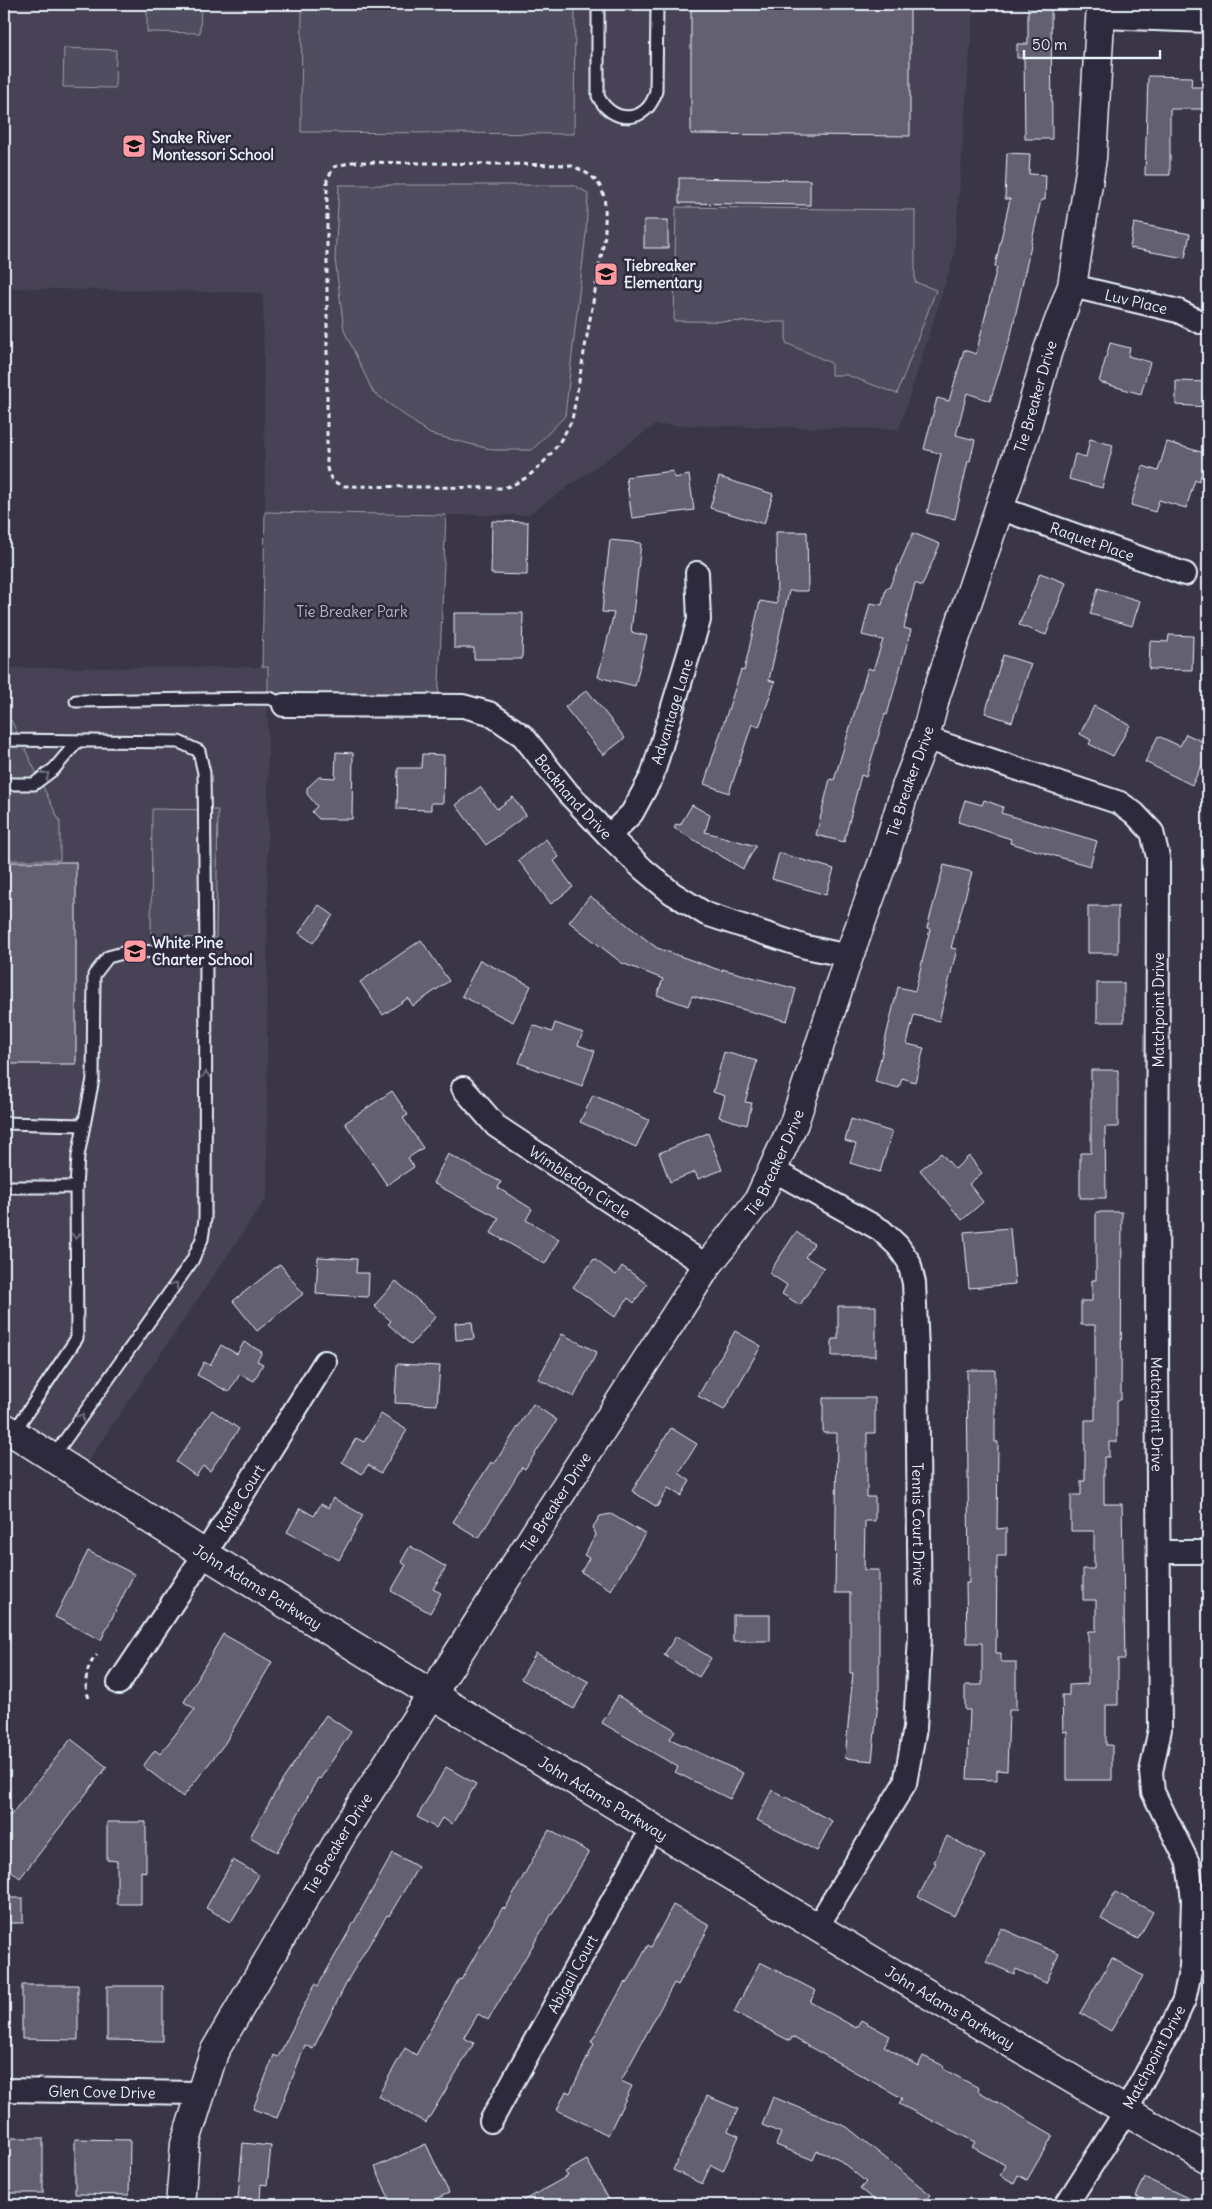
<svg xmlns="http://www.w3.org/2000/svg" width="1212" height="2209" viewBox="0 0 1212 2209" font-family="Delius,sans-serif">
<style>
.built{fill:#464354}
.green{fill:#504e5f;stroke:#9ca0ac}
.building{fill:#636171;stroke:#e8f1f8}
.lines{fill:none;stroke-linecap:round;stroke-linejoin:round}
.lane-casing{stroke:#e8f1f8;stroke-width:15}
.street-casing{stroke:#e8f1f8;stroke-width:26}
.secondary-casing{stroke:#e8f1f8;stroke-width:31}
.path{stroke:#e8f1f8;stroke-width:3;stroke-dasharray:5 4;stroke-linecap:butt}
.lane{stroke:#2f2a3d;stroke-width:11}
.street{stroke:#2f2a3d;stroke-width:22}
.secondary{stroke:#2f2a3d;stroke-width:28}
.oneway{stroke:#70707e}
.labels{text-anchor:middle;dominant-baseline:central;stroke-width:5;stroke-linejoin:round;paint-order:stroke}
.poi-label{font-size:15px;font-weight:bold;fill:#e8f1f8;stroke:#2f2a3d;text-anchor:start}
.street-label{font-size:15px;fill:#e8f1f8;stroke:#2f2a3d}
.park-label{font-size:15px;fill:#b3b8c2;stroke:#2f2a3d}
</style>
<rect width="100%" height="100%" fill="#3a3648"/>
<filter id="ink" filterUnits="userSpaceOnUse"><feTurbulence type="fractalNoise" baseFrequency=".02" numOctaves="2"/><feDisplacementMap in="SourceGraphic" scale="10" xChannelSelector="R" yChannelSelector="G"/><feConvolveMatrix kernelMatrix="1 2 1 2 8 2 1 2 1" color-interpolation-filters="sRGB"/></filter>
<g filter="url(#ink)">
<g class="built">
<path d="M4,4H1001V9L973,13L954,256L899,429L655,425L528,515H446L265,512L263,293L4,288Z"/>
<path d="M268,667L267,1197L79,1474L4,1426V668Z"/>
</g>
<g class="green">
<path d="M147,4H201L200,33L147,32Z"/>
<path d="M302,4H575L574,134L301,132Z"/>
<path d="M64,48L116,50L115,88L63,87Z"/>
<path d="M339,185H573L588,193L586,233L565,416L532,450H494L430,434L373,392L344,330L335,259Z"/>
<path d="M676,207L915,210V282L936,290L897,394L847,375H831V363L786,343V322L674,321Z"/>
<path d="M265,512L446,515L438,706L268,705V667H262Z"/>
<path d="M11,720L60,822V860H4V733Z"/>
<path d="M152,809L218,810L216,938L151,937Z"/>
</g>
<g class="building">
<path d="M691,4H910V136L691,134Z"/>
<path d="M1028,4H1051L1052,139H1025L1024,58H1017V44H1028Z"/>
<path d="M1148,76L1192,77L1191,87H1208V109H1170V175H1145Z"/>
<path d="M1007,153L1030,154L1029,174L1046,175L1045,200H1041L1011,335L990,401L967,393L956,435L975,440L970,461H968L955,519L927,513L941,454L924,449L937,398L949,401L964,350L976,354L997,267L995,266L1010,199H1005Z"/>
<path d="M679,178L810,180V205L679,203Z"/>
<rect x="644" y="220" width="24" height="28"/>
<path d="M1134,223L1190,234L1185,258L1130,248Z"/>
<path d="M1110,343L1130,348L1128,356L1150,362L1141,394L1099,382Z"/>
<path d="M1176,381L1208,382V407L1176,405Z"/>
<path d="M1090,439L1113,445L1102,488L1069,479L1075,454L1086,457Z"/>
<path d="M1167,442L1208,454L1199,481L1195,480L1186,508L1159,500L1155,512L1131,505L1143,466L1158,471Z"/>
<path d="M673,471L674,478L689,475L694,510L632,518L626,477Z"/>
<path d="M719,477L773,494L764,524L710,508Z"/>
<path d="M492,521L528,522L527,575L491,574Z"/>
<path d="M776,532H807L808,591H789L769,680L775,682L759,727L752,724L729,793L704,784L741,670L744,671L760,601L777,604Z"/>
<path d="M913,533L940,544L922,586L915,583L904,628L911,630L887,715L885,714L866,777L861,775L844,842L816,835L830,779L834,780L868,668L873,670L883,640L862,635L870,603L882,605L886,588H889Z"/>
<path d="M610,540L641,543L631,632L647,636L635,686L598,677L614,613L602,612Z"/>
<path d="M1040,573L1066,583L1046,635L1019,625Z"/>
<path d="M1098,588L1140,601L1132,626L1090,614Z"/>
<path d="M454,613H523L522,659H474V648H454Z"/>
<path d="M1169,635L1193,636L1192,670L1149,669L1150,641L1168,642Z"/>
<path d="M1003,655L1031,664L1012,722L985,713Z"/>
<path d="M587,690L625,738L603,755L565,707Z"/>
<path d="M1094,706L1130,725L1113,756L1089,744L1091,740L1080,734Z"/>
<path d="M1186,734L1208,744V753L1192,785L1145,762L1158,736L1180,746Z"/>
<path d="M336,752L353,753L352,819H319L312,812L317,806L307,794V788L319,777L335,778Z"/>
<path d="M422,754L444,755L443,803H431V810L397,809L398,768H421Z"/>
<path d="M480,787L497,809L513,797L526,815L486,845L456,805Z"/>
<path d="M965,800L982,805L984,800L1003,807L1001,813L1097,841L1090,866L1010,843L1011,839L958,822Z"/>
<path d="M692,805L710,815L705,832L756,846L743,869L674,828L676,824L680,825Z"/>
<path d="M546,839L559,857L554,861L573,887L551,904L518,860Z"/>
<path d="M779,853L834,869L826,895L772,879Z"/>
<rect x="4" y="862" width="72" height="202"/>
<path d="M944,865L972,872L951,948L957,949L939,1021L914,1015L907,1044L924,1048L915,1082L902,1078L899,1088L875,1082L898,987L915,991L930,929L927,928Z"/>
<path d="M590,896L657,948L722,971V969L796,989L787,1021L692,996L688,1006L657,995L663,979L622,963L569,922Z"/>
<path d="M319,905L333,915L313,943L299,933Z"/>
<rect x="1088" y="906" width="30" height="47"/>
<path d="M421,940L449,981L413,1006L408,998L383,1015L360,982Z"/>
<path d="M480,960L531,986L513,1022L462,996Z"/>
<rect x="1097" y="983" width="27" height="39"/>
<path d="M555,1023L583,1033L578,1045L595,1051L582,1086L519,1063L533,1025L552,1032Z"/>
<path d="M724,1052L757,1061L745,1102L752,1103L747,1125L719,1117L725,1096L713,1092Z"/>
<path d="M1091,1070H1118V1127H1105L1106,1198H1080V1153H1091Z"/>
<path d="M392,1091L408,1115L403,1118L423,1148L408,1158L414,1167L387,1185L345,1123Z"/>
<path d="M593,1095L649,1120L636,1147L580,1122Z"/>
<path d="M851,1119L892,1132L880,1172L850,1163L856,1144L845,1141Z"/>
<path d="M708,1133L722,1170L698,1179L695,1172L670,1182L659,1153Z"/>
<path d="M941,1153L955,1169L969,1156L982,1173L969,1184L983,1202L962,1220L920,1170Z"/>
<path d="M448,1154L501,1182L498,1188L532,1209L526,1220L559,1239L545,1264L491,1233L499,1218L433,1183Z"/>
<path d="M1096,1212H1122L1121,1400H1117V1442H1109V1457H1104V1504H1122L1125,1659H1118V1705H1106V1745H1112V1780H1067V1731L1063,1732L1062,1695H1069V1685L1088,1684V1631H1096V1600H1083V1569H1094V1531H1071V1495H1081V1481H1085V1420H1095V1325H1081V1301H1092V1280H1096Z"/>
<path d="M1010,1228L1015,1284L969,1288L964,1232Z"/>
<path d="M796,1232L814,1244L805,1257L824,1268L800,1305L782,1294L787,1285L769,1273Z"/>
<path d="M318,1257L357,1259L356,1273H369L368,1297L316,1294Z"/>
<path d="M594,1259L616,1275L622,1266L647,1284L634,1303L628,1298L615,1317L573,1287Z"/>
<path d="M280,1264L303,1294L257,1331L233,1301Z"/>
<path d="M396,1281L436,1316L411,1345L388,1324L391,1321L374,1306Z"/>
<path d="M838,1306H876V1356H832V1339H838Z"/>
<path d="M472,1322L474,1339L456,1340L455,1323Z"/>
<path d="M735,1331L761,1346L724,1410L698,1396Z"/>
<path d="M562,1334L597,1352L574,1397L538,1379Z"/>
<path d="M244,1342L262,1352L257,1361L263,1364L254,1381L240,1374L229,1392L197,1375L204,1362L210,1365L221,1345L237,1354Z"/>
<path d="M397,1364L440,1366L437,1405L395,1403Z"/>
<path d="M967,1370H995V1442H998L997,1529L1006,1528V1556H997L996,1653H1001V1662H1016V1710H1009L1007,1771L997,1770V1780L967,1779L970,1710H965V1685H982V1643H967L966,1583H969Z"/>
<path d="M823,1398H875V1433H867V1497H875V1521H865L864,1570H879V1692L872,1761L845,1758L853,1673H850V1593H835L837,1433H823Z"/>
<path d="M533,1404L557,1420L525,1469L522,1467L479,1538L453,1522L491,1462L494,1464Z"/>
<path d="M212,1410L239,1429L210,1471L203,1466L196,1476L176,1462Z"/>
<path d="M381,1414L407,1430L381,1473L368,1465L362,1474L342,1462L356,1438L364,1442Z"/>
<path d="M671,1428L697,1444L679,1473L690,1481L681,1496L668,1488L657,1507L632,1491Z"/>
<path d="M333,1498L363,1515L339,1560L287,1532L300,1508L314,1516L321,1504L328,1508Z"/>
<path d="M611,1514L645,1534L611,1590L581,1572L589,1558L584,1555L596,1535L593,1527L600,1516Z"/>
<path d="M410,1546L446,1567L433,1589L441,1593L430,1613L391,1591L406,1565L401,1562Z"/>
<path d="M88,1551L134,1574L101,1640L55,1617Z"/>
<rect x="733" y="1615" width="37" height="26"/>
<path d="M223,1634L272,1662L225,1743L183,1797L143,1766L155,1750L160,1754L195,1709L184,1702Z"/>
<path d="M676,1636L711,1658L699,1677L664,1655Z"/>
<path d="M536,1653L589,1682L574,1709L521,1679Z"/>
<path d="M618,1696L675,1730L670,1739L743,1773L730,1799L675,1772L678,1767L602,1723Z"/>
<path d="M326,1715L351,1732L320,1779L318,1778L277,1852L250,1837L280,1784Z"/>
<path d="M71,1739L107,1767L20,1878L4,1865V1811L10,1816Z"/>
<path d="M446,1767L476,1784L452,1824L442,1818L436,1828L417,1817Z"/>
<path d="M772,1790L832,1821L817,1851L757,1820Z"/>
<path d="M107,1822H146V1872L141,1871V1904H117V1861L107,1860Z"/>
<path d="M549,1830L589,1852L488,2020L478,2014L464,2038L474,2043L426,2123L378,2096L405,2048L416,2055L459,1979L461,1980L503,1907L505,1909Z"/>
<path d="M947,1836L985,1856L954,1916L918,1897L936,1863L934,1862Z"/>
<path d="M393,1853L418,1867L389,1916L387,1915L350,1976L313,2049L305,2045L277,2118L253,2109L274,2055L278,2057L315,1984L318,1986Z"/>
<path d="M233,1860L259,1875L231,1922L206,1908Z"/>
<path d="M1115,1892L1153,1912L1138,1939L1101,1919Z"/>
<rect x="4" y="1898" width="19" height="25"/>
<path d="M673,1905L710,1925L678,1985L674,1983L621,2081L632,2086L608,2135L557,2110L566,2091L570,2093L594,2044L591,2042L602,2023L625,1982L627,1984L648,1945L651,1947Z"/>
<path d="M1001,1928L1059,1954L1046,1983L1016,1969L1014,1974L986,1962Z"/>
<path d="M1112,1958L1143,1976L1111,2031L1080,2013Z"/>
<path d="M760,1962L816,1991L810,2002L856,2028L861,2020L890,2036L884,2046L918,2066L923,2056L944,2066L943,2069L979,2088L978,2091L1053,2135L1027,2180L1018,2175L1014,2183L1000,2175L1005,2165L972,2147L975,2142L899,2104L902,2098L792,2037L790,2041L734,2012Z"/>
<path d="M22,1985H78V2040L22,2039Z"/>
<path d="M107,1986H163V2041L107,2040Z"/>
<path d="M707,2096L738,2109L728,2131L739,2136L723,2171L711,2165L702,2184L673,2170Z"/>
<path d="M773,2097L847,2127L931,2195L923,2205H881L860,2189L866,2182L837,2158L817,2151L813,2160L776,2145L781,2133L762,2125Z"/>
<rect x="4" y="2138" width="39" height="55"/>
<path d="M75,2139L130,2140L129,2195L75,2194Z"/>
<path d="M243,2143L271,2146L267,2185L261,2184L260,2200L238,2198Z"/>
<path d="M426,2144L449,2193L422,2205H392L375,2167Z"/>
<path d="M587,2160L612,2205H515L568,2176L565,2172Z"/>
<path d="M1145,2178L1203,2205H1156L1136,2196Z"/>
</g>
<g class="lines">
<g class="lane-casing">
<g id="lane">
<path d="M598,4V96C612,125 648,124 656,91L657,4"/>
<path d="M76,701L270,698L284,705"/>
<path d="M4,740L179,742L199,751L204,773L206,953"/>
<path d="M4,784H34L54,769L77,742"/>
<path d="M4,1123L83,1125"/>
<path d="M4,1187H76"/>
<path d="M14,1432L77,1338L76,1187L78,1156L93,1079L94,975L108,957L130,951L206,953L205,1219L202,1239L192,1261L53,1457"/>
</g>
</g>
<g class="street-casing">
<g id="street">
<path d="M1101,17L1208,21"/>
<path id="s1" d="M1072,286L1178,311L1200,322"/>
<path id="s2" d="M999,508L1185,574"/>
<path id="s3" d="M284,705L463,706L489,713L523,736L568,793L609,836L643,869L672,893L706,914L806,947L849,956"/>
<path id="s4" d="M925,738L1120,803L1134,813L1152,832L1158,857L1157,1356L1160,1729L1151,1772L1153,1792L1188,1863L1193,1899L1191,1967L1184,2000L1172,2026L1126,2111L1066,2205"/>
<path id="s5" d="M609,836L632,813L652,776L699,620L697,573"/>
<path id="s6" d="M463,1088L496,1126L707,1266"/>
<path id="s7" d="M773,1170L881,1230L898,1246L909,1262L914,1283L917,1350L920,1636L915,1728L905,1783L817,1927"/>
<path d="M1159,1552H1208"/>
<path id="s8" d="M119,1683L205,1554L325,1362"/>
<path id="s9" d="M4,2090L199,2093"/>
<path id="s10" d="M491,2121L653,1827"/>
</g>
</g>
<g class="secondary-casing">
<g id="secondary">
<path id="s11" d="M4,1427L205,1554L451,1706L941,2002L1208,2159"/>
<path id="s12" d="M180,2205L185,2144L214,2052L344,1831L707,1266L758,1201L794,1123L849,956L884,859L907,784L925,738L936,695L1026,429L1048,350L1072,286L1092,158L1101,4"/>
</g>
</g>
<g class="path">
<path d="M352,162L569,165C610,180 605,197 605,235L572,420C558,448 535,480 503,488L344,486C333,483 330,479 327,468V180L334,167Z"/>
<path d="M89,1698C83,1684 86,1666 97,1655"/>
</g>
<use href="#lane" class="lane"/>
<use href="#street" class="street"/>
<use href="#secondary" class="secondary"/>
</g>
<defs><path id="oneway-chevron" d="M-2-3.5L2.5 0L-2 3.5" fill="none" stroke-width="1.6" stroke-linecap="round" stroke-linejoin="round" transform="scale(1.25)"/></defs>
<g class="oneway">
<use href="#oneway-chevron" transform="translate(46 775) rotate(-38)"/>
<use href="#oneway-chevron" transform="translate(206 1075) rotate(-90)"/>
<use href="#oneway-chevron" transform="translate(76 1236) rotate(90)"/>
<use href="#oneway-chevron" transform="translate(175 1285) rotate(-55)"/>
<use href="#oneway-chevron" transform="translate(81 1417) rotate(-55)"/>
</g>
</g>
<defs>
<g id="school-square" transform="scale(1.25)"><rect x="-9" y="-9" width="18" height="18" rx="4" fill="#ff9aa2" stroke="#2f2a3d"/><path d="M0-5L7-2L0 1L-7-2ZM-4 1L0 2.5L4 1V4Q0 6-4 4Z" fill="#111"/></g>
</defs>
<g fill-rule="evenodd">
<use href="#school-square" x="134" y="146"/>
<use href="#school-square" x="606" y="274"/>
<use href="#school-square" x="135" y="951"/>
</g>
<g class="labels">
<g class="poi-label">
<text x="152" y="137">Snake River<tspan x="152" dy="17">Montessori School</tspan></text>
<text x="624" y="265">Tiebreaker<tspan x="624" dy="17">Elementary</tspan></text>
<text x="152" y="942">White Pine<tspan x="152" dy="17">Charter School</tspan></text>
</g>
<g class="street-label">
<text stroke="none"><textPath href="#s1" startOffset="66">Luv Place</textPath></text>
<text stroke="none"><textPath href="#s12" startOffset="2020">Tie Breaker Drive</textPath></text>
<text stroke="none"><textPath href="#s2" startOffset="99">Raquet Place</textPath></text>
<text stroke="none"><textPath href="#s5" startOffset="142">Advantage Lane</textPath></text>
<text stroke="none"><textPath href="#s12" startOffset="1615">Tie Breaker Drive</textPath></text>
<text stroke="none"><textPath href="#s3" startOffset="326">Backhand Drive</textPath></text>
<text transform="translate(1158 1010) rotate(-90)">Matchpoint Drive</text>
<text stroke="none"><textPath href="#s12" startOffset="1210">Tie Breaker Drive</textPath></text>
<text stroke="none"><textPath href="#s6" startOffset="151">Wimbledon Circle</textPath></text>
<text stroke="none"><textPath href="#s4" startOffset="832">Matchpoint Drive</textPath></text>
<text stroke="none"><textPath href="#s8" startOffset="221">Katie Court</textPath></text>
<text stroke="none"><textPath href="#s12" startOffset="805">Tie Breaker Drive</textPath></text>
<text stroke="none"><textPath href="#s7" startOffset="429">Tennis Court Drive</textPath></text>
<text stroke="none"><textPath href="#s11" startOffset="300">John Adams Parkway</textPath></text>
<text stroke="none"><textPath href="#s11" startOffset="705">John Adams Parkway</textPath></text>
<text stroke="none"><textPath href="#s12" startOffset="400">Tie Breaker Drive</textPath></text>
<text stroke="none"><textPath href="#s10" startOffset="168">Abigail Court</textPath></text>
<text stroke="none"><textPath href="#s11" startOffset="1110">John Adams Parkway</textPath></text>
<text transform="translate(1154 2057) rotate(-62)">Matchpoint Drive</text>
<text stroke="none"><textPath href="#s9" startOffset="98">Glen Cove Drive</textPath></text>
</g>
<g class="park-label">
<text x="352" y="611">Tie Breaker Park</text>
</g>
</g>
<rect width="1212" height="2209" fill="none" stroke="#2f2a3d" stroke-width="20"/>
<rect x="10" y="10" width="1192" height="2189" fill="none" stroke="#e8f1f8" stroke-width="2" filter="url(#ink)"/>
<path d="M1024 50v8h136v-8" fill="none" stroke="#e8f1f8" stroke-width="2.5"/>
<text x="1032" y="50" font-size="15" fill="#e8f1f8" stroke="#2f2a3d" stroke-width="4" paint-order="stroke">50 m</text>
</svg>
